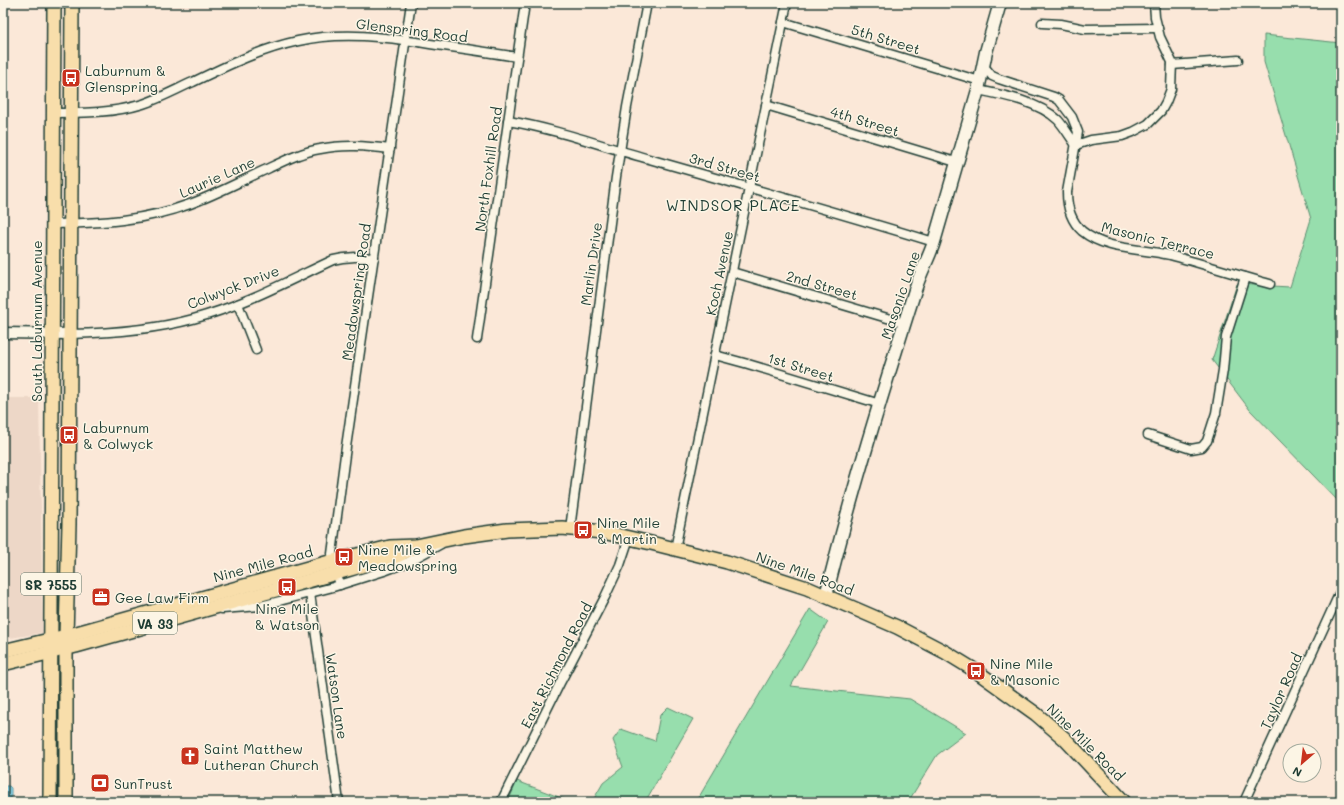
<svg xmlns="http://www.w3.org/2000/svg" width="1344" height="805" viewBox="0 0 1344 805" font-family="Mali,sans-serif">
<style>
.built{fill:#edd7c7}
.green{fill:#97dead;stroke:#5b8e70}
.water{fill:#8ad5eb;stroke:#5f98a2}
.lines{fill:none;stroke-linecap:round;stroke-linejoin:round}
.minor-casing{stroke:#1f3d34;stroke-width:11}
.tertiary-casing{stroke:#1f3d34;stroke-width:13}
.secondary-casing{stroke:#1f3d34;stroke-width:15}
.primary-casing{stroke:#1f3d34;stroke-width:16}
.minor{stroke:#fcf5e5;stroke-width:8}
.tertiary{stroke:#fcf5e5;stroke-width:10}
.secondary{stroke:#fcf5e5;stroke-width:12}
.primary{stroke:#f8deab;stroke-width:13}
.labels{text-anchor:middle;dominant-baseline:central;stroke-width:3;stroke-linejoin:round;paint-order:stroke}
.shield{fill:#fcf5e5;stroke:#617469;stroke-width:1}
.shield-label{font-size:13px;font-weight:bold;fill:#1f3d34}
.street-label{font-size:14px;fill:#1f3d34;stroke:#fcf5e5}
.poi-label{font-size:14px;fill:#1f3d34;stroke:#fcf5e5;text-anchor:start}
.neighbourhood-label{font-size:15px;letter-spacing:1px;fill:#1f3d34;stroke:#fcf5e5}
</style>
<rect width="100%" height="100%" fill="#fbe8d8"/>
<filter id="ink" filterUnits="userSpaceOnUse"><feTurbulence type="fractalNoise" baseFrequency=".025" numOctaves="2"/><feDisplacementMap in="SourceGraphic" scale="8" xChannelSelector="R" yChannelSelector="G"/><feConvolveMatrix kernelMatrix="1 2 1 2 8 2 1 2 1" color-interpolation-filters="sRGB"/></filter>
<g filter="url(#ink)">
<path class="built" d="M3,398H39L43,633L3,639Z"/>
<g class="green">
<path d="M1264,35L1341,43V504L1250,410L1212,360L1237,284L1290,287L1311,219L1264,62Z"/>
<path d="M810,609L828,622L791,686L910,699L966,733L937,755L908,802H696Z"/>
<path d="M668,707L693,719L645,802H592L603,783L623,767L613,740L621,729L655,741L660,715Z"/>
<path d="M517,781L572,802H508Z"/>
</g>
<path class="water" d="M5,786H9L11,788V802H3Z"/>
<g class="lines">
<g class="minor-casing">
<g id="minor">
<path d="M54,4L76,3"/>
<path d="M783,22L980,81"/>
<path d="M1042,23L1061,24L1085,29L1158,28"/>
<path d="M983,65L992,76L999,79L1054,97L1059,100L1072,117L1078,132L1067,192C1067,206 1071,221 1082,231C1106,251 1141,248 1170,255C1203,264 1237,275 1270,284"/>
<path d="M1172,65L1238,60"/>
<path d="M978,90C1003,95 1039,102 1058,120C1065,128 1070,137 1076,145"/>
<path d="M766,105L956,162"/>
<path d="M53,113C84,113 114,113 143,104C161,98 177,89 193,82C228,65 261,49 298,41C342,31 386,37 430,44C459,48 488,52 517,57"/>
<path d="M508,121C556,129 602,146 649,159C744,186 839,213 934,242"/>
<path d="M1076,145L1091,140L1122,136L1133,132L1148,124L1161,111L1166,102L1171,89L1172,62L1160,37L1155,17L1154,3"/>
<path d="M53,224C101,223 144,221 190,204C217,194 243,180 269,168C286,160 302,152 320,149C344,144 366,146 390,149"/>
<path d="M732,272L904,323"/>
<path d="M238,304L256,350"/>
<path d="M70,334C111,333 153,330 193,319C242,306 288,281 333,260C347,256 359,257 374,258"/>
<path d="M477,339L525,3"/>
<path d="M715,355L748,364L880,404"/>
<path d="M1148,435L1191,449L1202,447L1207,441L1216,413L1223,370L1226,337L1245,277"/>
<path d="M570,529L616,177L627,107L647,3"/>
<path d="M675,549L787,3"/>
<path d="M340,585L333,561L332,554L346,447L411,3"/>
<path d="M310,593L339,802"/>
<path d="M222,609L260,606L333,587L384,571L408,562L441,544"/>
<path d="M501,802L560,683L605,597L620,565L629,538"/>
<path d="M1244,802L1341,590"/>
</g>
</g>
<g class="tertiary-casing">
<path id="tertiary" d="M3,333L70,334"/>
</g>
<g class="secondary-casing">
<path id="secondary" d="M826,596C851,493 883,391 915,290C920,273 929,258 934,242L978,90L986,52L1000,3"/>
</g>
<g class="primary-casing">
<g id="primary">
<path d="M3,651L66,636L333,561L390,547L416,546L464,536L507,530L562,528L603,532L651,543L727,562L807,588L897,627L945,652L976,671L1036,714L1065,739L1124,802"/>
<path d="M3,664L76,646L397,556L413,548"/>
<path d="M50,802L54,3"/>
<path d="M66,802V636L69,524L72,3"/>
</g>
</g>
<use href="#minor" class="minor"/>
<use href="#tertiary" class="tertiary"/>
<use href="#secondary" class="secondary"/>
<use href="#primary" class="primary"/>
</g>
</g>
<defs>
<g id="bus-square" transform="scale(1)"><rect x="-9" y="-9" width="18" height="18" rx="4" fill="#c8321e" stroke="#fcf5e5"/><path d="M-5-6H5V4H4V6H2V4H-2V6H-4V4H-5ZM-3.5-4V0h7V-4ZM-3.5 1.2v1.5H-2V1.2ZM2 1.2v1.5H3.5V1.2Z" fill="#fff"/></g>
<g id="office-square" transform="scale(1)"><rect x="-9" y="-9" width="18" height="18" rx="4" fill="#c8321e" stroke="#fcf5e5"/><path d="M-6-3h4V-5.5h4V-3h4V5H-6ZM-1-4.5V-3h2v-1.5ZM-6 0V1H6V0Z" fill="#fff"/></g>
<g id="church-square" transform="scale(1)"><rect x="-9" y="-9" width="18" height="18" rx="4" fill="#c8321e" stroke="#fcf5e5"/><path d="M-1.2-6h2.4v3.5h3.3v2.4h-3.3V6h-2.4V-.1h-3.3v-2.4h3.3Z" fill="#fff"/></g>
<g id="bank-square" transform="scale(1)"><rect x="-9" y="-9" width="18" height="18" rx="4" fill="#c8321e" stroke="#fcf5e5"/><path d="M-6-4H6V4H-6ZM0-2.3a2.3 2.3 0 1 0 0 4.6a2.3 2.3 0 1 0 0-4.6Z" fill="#fff"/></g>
</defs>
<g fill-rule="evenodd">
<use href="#bus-square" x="71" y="78"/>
<use href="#bus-square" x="69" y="435"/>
<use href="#bus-square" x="583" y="530"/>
<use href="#bus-square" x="344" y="557"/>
<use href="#bus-square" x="287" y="587"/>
<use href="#office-square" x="101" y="597"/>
<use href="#bus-square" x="976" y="671"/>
<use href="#church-square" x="190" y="756"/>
<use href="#bank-square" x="100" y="783"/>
</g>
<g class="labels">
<g class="shield">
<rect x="21" y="573" width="60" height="22" rx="3"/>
<rect x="133" y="612" width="44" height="22" rx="3"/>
</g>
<g class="shield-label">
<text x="51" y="584">SR 7555</text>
<text x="155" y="623">VA 33</text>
</g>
<g class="street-label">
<text transform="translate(412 30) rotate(7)">Glenspring Road</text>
<text transform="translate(886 39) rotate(17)">5th Street</text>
<text transform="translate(865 121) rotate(17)">4th Street</text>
<text transform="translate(725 167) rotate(16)">3rd Street</text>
<text transform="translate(488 169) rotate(-82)">North Foxhill Road</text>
<text transform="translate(217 177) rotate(-24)">Laurie Lane</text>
<text transform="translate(1158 240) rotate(14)">Masonic Terrace</text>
<text transform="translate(591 264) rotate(-82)">Marlin Drive</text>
<text transform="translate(719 273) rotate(-78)">Koch Avenue</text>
<text transform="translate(822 285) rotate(16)">2nd Street</text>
<text transform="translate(233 287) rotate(-21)">Colwyck Drive</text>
<text transform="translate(356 292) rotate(-82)">Meadowspring Road</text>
<text transform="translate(900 295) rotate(-71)">Masonic Lane</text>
<text transform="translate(36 321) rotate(-90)">South Laburnum Avenue</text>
<text transform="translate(801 367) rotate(17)">1st Street</text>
<text transform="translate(263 564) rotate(-15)">Nine Mile Road</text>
<text transform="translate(805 573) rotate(20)">Nine Mile Road</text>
<text transform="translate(556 665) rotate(-63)">East Richmond Road</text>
<text transform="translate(1281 691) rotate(-66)">Taylor Road</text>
<text transform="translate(337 696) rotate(82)">Watson Lane</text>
<text transform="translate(1086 742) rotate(45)">Nine Mile Road</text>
</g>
<g class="poi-label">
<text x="85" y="70">Laburnum &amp;<tspan x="85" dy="16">Glenspring</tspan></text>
<text x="83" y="427">Laburnum<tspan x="83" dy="16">&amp; Colwyck</tspan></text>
<text x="597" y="522">Nine Mile<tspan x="597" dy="16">&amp; Martin</tspan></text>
<text x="358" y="549">Nine Mile &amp;<tspan x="358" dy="16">Meadowspring</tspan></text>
<text x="115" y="597">Gee Law Firm</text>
<text x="287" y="608" text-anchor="middle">Nine Mile<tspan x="287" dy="16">&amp; Watson</tspan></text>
<text x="990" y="663">Nine Mile<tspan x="990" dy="16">&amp; Masonic</tspan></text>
<text x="204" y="748">Saint Matthew<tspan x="204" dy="16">Lutheran Church</tspan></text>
<text x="114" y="783">SunTrust</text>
</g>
<g class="neighbourhood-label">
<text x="733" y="205">WINDSOR PLACE</text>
</g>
</g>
<rect width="1344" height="805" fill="none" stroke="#fcf5e5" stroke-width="16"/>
<rect x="8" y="8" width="1328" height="789" fill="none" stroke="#1f3d34" stroke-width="1.5" filter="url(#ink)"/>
<g transform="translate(1302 763) rotate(208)"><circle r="19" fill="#fcf5e5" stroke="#a4ab9e"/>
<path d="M0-3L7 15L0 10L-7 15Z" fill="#c8321e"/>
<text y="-6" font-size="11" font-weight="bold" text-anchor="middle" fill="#1f3d34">N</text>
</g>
</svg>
